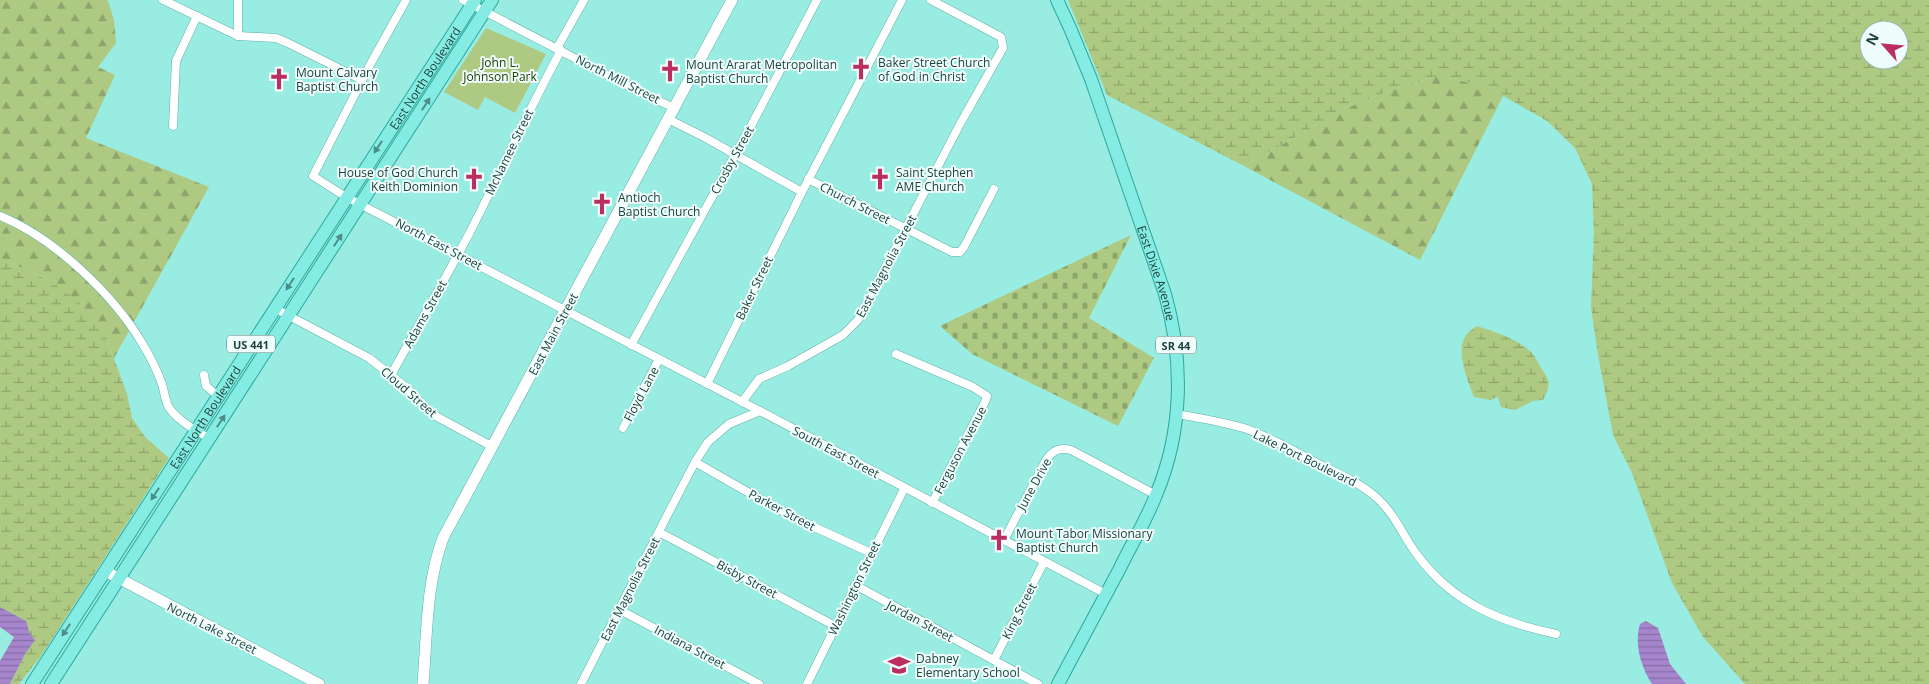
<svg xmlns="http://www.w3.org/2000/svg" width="1929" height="684" viewBox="0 0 1929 684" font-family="'Open Sans',sans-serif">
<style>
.green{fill:#aec982}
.forest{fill:url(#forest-firs)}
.wetland{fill:url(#wetland-marsh);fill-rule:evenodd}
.cemetery{fill:url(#cemetery-stones)}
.water{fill:url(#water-rules)}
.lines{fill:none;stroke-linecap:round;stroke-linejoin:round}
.street-casing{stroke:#60b3a9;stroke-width:9}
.secondary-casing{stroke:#60b3a9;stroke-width:12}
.primary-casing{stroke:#2ca89c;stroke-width:14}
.street{stroke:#fff;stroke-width:8}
.secondary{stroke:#fff;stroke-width:11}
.primary{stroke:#85ece3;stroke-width:12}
.oneway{fill:#4c8e87}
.labels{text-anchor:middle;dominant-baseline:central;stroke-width:4;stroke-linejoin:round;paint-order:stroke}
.shield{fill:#effefc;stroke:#5d7a76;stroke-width:1}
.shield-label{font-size:11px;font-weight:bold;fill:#1e413c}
.park-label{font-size:12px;fill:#293900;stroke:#effefc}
.poi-label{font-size:12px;fill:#1e413c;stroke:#effefc;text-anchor:start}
.street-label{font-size:12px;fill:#1e413c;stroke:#effefc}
</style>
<defs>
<pattern id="forest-firs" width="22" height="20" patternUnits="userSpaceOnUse" patternTransform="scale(1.25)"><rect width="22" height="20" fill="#aec982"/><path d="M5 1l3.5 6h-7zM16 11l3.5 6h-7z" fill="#8da56c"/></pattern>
<pattern id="wetland-marsh" width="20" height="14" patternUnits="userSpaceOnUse" patternTransform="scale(1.25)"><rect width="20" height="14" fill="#aec982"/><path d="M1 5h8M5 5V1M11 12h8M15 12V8" fill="none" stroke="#8da56c"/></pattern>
<pattern id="cemetery-stones" width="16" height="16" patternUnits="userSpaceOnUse" patternTransform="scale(1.25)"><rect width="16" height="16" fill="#aec982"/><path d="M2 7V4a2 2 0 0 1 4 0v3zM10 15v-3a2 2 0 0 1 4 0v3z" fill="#8da56c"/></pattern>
<pattern id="water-rules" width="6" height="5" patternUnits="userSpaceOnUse" patternTransform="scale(1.25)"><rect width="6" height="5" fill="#a685cc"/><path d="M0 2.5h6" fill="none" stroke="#876ea7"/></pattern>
</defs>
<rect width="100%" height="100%" fill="#99ece1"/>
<path class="green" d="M486,28L546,54L515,113L485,97L478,110L444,92Z"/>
<g class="forest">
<path d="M0,0H106L108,1L114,20L116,43L98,67L115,75L86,138L209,187L114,358L106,337L50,281L0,258Z"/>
<path d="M1440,76L1488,87L1503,96L1420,260L1244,166L1346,108L1404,85Z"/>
</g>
<g class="wetland">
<path d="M1068,0H1929V684H1745L1703,637L1672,583L1632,473L1613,435L1598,355L1591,307L1594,234L1592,184L1575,148L1547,121L1488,87L1440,76L1404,85L1346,108L1244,166L1107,95ZM1869,30H1899V60H1869Z"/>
<path d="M0,258L50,281L77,300L106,337L127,394L132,418L146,438L169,458L41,656L19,684H10L25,654L34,640L30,635L26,621L0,607Z"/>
<path d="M1477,326C1495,332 1519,339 1533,354C1536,358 1538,363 1541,368C1550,381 1551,385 1543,400L1533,401L1515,410L1501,407L1498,397L1490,400L1474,397C1468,381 1454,350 1467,334C1469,331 1474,328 1477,326Z"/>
</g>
<path class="cemetery" d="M1131,235L1089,318L1154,358L1118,426L972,354L940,326Z"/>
<g class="water">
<path d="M0,607L26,621L30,634L35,640L25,654L10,684H0V661L14,637L0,627Z"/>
<path d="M1646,621L1658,628L1670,664L1686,684H1652C1641,667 1634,644 1640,624Z"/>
</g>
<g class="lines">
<g class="street-casing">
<g id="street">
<path d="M163,0L238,36L276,38L288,43L362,80"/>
<path d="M406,0L371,63L313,176L346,197L760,411L1106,594"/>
<path d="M463,0L632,88L674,108"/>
<path d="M238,36V0"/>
<path d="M557,48L584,0"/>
<path d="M668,119L704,137L802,192"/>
<path d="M173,126L176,61L197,16"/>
<path d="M808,179L952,252H960L964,247L994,189"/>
<path d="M0,216C54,238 113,294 142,343C150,356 157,370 162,384C164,391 165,399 168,406C176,420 197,431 210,439"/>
<path d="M274,308L369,358L407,388L432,414L493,447"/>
<path d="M631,345L752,124L817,0"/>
<path d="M896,354L973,387L987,396L985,402L932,503"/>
<path d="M204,375L206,386L218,396"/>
<path d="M391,375C417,328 444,281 469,234C500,173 529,110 561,50"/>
<path d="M707,384L802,192L902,0"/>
<path d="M742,402L759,379L788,366L843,335L858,320L960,124L1003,48L1001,37L931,0"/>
<path d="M1177,414C1200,418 1224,422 1247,429C1274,439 1299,454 1325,467C1344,476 1361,484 1377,498C1396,515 1403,537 1418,556C1453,603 1500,622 1556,634"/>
<path d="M623,428L659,359"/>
<path d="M695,462L774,507L810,525L871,553"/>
<path d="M659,532L835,626"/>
<path d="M1004,540L1046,460C1053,450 1060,447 1071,450L1156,495"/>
<path d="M855,585L1038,684"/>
<path d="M620,610L759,684"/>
<path d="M994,660L1044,562"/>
<path d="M581,684L671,508L695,462L708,442L729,424L760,411"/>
<path d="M807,684L904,489"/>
</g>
</g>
<g class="secondary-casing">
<g id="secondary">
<path d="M105,571L319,684"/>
<path d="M423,684C427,635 426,584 443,538L732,0"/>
</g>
</g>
<g class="primary-casing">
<g id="primary">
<path id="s1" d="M1057,0L1070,28L1091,79L1165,294C1184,361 1183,431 1156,495C1146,521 1131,545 1119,570C1099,608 1078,646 1058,684"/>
<path id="s2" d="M32,684L475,0"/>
<path d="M51,684L492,0"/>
</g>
</g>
<use href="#street" class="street"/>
<use href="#secondary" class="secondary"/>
<use href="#primary" class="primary"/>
</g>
<defs><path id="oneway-solid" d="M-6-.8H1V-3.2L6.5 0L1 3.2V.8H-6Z" transform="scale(1.25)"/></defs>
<g class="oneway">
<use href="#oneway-solid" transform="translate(426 104) rotate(-57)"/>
<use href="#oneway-solid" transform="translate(378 147) rotate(123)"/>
<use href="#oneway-solid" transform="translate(338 240) rotate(-57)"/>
<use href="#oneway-solid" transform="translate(290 284) rotate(123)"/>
<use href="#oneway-solid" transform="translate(221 421) rotate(-57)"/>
<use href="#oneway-solid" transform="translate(155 494) rotate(123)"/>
<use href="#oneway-solid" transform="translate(66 630) rotate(123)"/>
</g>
<defs>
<g id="church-bare" transform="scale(1.725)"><path d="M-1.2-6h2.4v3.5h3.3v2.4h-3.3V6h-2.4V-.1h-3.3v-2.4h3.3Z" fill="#bc2e5f" stroke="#effefc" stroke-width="2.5" paint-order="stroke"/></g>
<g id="school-bare" transform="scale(1.725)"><path d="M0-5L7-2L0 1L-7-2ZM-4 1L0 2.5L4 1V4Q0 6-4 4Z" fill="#bc2e5f" stroke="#effefc" stroke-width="2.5" paint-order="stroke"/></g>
</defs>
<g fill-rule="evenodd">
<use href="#church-bare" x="861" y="69"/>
<use href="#church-bare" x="670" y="71"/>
<use href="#church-bare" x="279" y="79"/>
<use href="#church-bare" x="474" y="179"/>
<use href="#church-bare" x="880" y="179"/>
<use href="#church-bare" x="602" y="204"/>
<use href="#church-bare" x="999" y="540"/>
<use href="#school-bare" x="899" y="665"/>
</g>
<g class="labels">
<g class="shield">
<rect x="227" y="335.5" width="48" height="17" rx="4"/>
<rect x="1156" y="336.5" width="40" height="17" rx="4"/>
</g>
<g class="shield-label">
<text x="251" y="344">US 441</text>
<text x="1176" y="345">SR 44</text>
</g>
<g class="park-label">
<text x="500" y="62">John L.<tspan x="500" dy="14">Johnson Park</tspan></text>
</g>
<g class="poi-label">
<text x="878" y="62">Baker Street Church<tspan x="878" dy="14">of God in Christ</tspan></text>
<text x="686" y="64">Mount Ararat Metropolitan<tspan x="686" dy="14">Baptist Church</tspan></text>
<text x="296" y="72">Mount Calvary<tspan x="296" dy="14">Baptist Church</tspan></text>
<text x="458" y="172" text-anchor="end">House of God Church<tspan x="458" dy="14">Keith Dominion</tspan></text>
<text x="896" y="172">Saint Stephen<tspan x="896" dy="14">AME Church</tspan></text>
<text x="618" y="197">Antioch<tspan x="618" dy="14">Baptist Church</tspan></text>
<text x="1016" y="533">Mount Tabor Missionary<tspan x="1016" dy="14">Baptist Church</tspan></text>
<text x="916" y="658">Dabney<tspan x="916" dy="14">Elementary School</tspan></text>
</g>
<g class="street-label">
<text stroke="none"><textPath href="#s2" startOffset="722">East North Boulevard</textPath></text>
<text transform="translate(618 79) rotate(27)">North Mill Street</text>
<text transform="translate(509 152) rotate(-64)">McNamee Street</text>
<text transform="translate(732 160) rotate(-61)">Crosby Street</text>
<text transform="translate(855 203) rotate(27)">Church Street</text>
<text transform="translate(439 244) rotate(28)">North East Street</text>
<text transform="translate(886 266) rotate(-62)">East Magnolia Street</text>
<text stroke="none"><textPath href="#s1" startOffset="291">East Dixie Avenue</textPath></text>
<text transform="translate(754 288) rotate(-64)">Baker Street</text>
<text transform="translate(425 314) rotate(-61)">Adams Street</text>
<text transform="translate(553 334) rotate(-62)">East Main Street</text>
<text transform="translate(409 392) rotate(41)">Cloud Street</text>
<text transform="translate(641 394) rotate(-62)">Floyd Lane</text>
<text stroke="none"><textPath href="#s2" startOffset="318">East North Boulevard</textPath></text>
<text transform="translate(960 450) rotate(-62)">Ferguson Avenue</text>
<text transform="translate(836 452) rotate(28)">South East Street</text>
<text transform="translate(1305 458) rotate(26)">Lake Port Boulevard</text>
<text transform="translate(1034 484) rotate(-61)">June Drive</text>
<text transform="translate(782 510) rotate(28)">Parker Street</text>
<text transform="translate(747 579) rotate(28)">Bisby Street</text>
<text transform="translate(854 588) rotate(-64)">Washington Street</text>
<text transform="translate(630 589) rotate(-63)">East Magnolia Street</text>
<text transform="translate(1019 611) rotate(-63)">King Street</text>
<text transform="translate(920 621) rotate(28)">Jordan Street</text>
<text transform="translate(212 628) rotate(27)">North Lake Street</text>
<text transform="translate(690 647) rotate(28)">Indiana Street</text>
</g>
</g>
<g transform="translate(1884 45) rotate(297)"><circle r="24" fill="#effefc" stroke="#9bb2af"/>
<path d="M0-4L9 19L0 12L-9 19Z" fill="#bc2e5f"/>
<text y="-8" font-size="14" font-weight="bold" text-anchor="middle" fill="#1e413c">N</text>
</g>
</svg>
